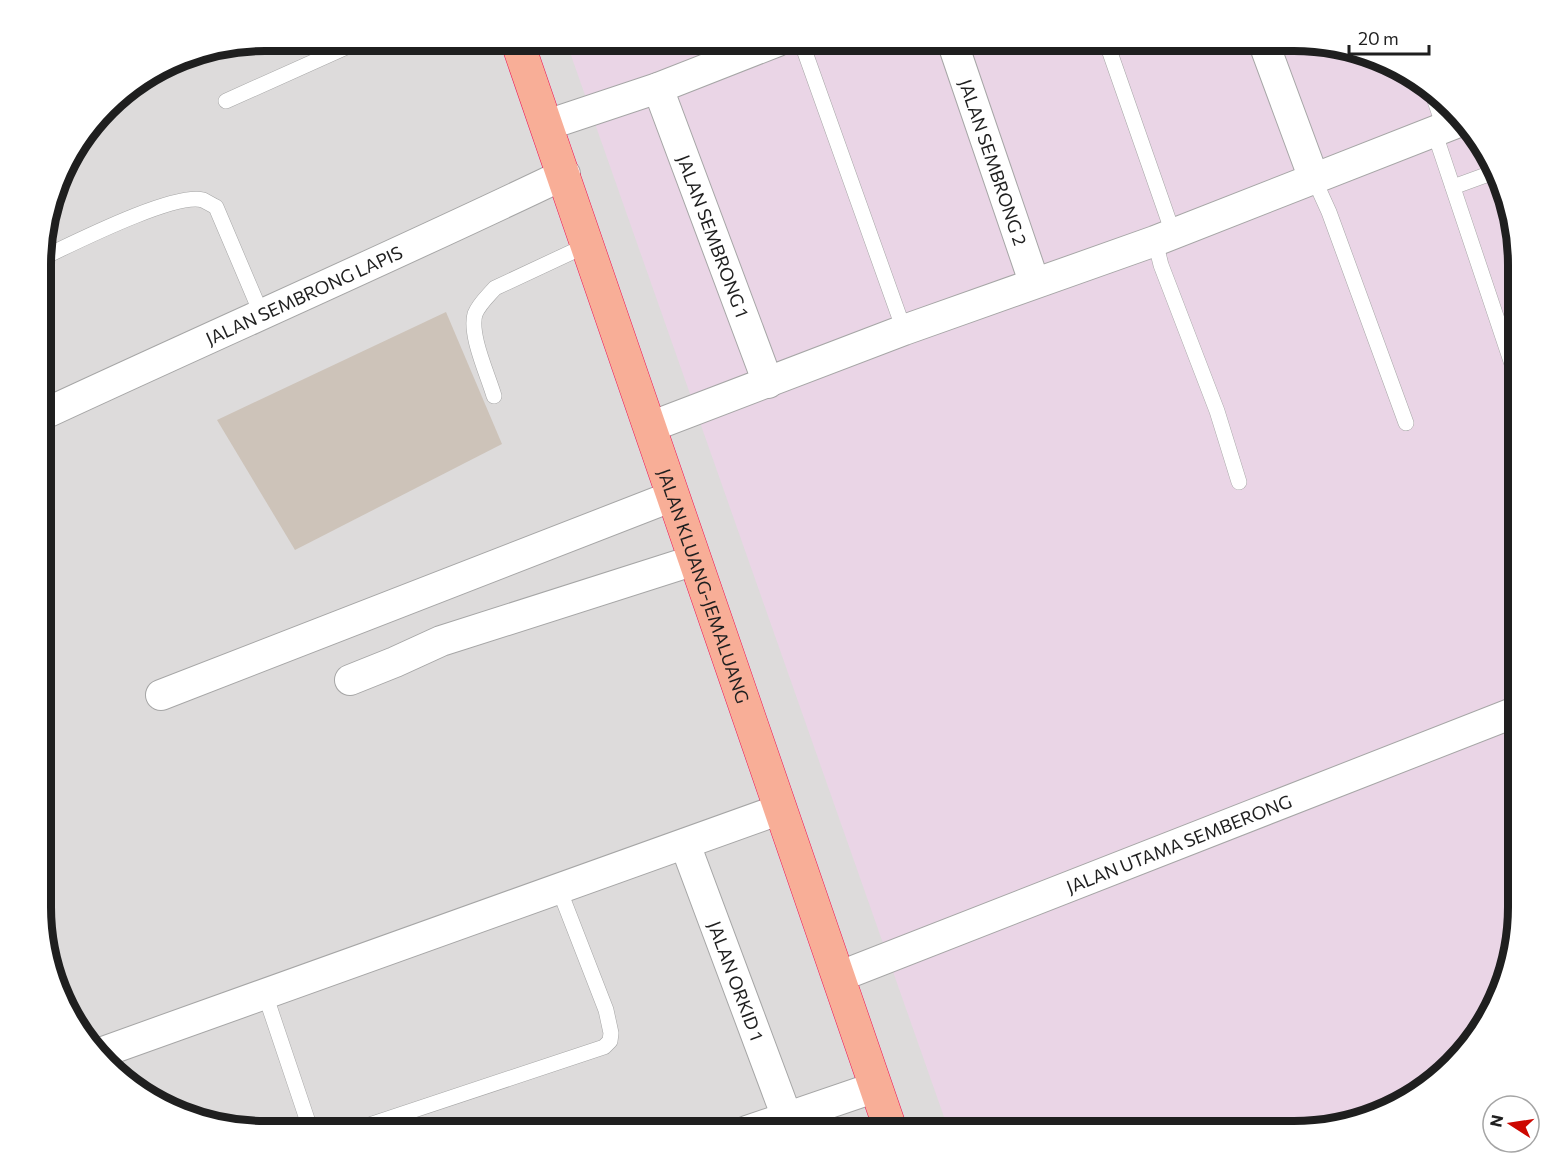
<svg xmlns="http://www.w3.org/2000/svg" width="1559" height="1172" viewBox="0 0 1559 1172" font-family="Commissioner,sans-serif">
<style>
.residential{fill:#dddbdb}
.industrial{fill:#ead5e6}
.building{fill:#cdc3b9}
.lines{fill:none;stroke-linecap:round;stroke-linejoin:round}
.service-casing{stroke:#a6a6a6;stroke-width:16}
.minor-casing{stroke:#a6a6a6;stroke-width:32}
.trunk-casing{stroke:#ed1256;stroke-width:34}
.service{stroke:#fff;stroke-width:15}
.minor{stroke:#fff;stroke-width:30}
.trunk{stroke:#f8ae97;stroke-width:33}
.labels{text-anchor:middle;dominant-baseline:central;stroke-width:5;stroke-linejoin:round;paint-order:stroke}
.street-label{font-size:18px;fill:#1f1f1f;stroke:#fff}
.rim{fill:none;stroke:#1f1f1f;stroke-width:8}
</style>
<rect width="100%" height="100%" fill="#f1ede4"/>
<path class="residential" d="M265,41H1308L1380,57L1442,96L1518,265V922L1502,993L1463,1055L1393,1108L1294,1131H251L179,1115L117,1076L64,1007L41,922L42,235L70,153L117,96L193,53Z"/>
<path class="industrial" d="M566,41H1308L1380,57L1442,96L1495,166L1518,265V922L1502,993L1463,1055L1393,1108L1294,1131H949Z"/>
<path class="building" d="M446,312L502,444L295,550L217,420Z"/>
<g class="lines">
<g class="service-casing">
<g id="service">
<path d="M801,41L904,330"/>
<path d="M1106,41L1173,233"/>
<path d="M1431,89L1444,127"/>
<path d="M226,101L351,45C381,37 389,46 416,47C427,47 438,43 448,41"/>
<path d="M1434,131L1518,382"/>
<path d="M1314,179L1329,212L1406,423"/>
<path d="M1453,187L1497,171"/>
<path d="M1155,241L1161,265L1217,411L1239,482"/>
<path d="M42,258C72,244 174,192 203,200C207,202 212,205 216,207L261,313"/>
<path d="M494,396C488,375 469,335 475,314C479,304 488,296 495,288L587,245"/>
<path d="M265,994L311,1131"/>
<path d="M351,1131L604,1047L610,1041L611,1033L606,1010L559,889"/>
</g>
</g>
<g class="minor-casing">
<g id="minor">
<path id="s1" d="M952,41L1034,282"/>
<path d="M1263,41L1314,179"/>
<path id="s2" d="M658,88L768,383"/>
<path d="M547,125L658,88L778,41"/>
<path id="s3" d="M42,415C216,334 392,257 565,174"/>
<path d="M650,427L904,330L1155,241L1461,121"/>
<path d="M350,680L395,662L441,641L695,560"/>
<path d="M161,695L673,496"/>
<path id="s4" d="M685,844L792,1131"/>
<path id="s5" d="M838,977L1518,711"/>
<path d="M100,1053L781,809"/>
<path d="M747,1131L876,1087"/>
</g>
</g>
<g class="trunk-casing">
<g id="trunk">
<path id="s6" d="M517,41L891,1131"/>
</g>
</g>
<use href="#service" class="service"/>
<use href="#minor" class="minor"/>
<use href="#trunk" class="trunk"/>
</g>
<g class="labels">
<g class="street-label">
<text stroke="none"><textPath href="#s1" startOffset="128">JALAN SEMBRONG 2</textPath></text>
<text stroke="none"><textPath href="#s2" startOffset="158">JALAN SEMBRONG 1</textPath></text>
<text stroke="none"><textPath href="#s3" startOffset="288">JALAN SEMBRONG LAPIS</textPath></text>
<text stroke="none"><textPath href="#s6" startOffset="576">JALAN KLUANG-JEMALUANG</textPath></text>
<text stroke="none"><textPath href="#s5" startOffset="366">JALAN UTAMA SEMBERONG</textPath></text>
<text stroke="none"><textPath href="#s4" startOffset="146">JALAN ORKID 1</textPath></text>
</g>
</g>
<path d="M0 0H1559V1172H0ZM265 51H1294A214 214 0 0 1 1508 265V907A214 214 0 0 1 1294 1121H265A214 214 0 0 1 51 907V265A214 214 0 0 1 265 51Z" fill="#fff" fill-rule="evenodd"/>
<path class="rim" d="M265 51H1294A214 214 0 0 1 1508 265V907A214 214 0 0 1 1294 1121H265A214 214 0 0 1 51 907V265A214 214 0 0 1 265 51Z"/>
<g transform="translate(1511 1124) rotate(282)"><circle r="28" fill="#ffffff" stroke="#a5a5a5" stroke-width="1.5"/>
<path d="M0-4.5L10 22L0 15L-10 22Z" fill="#cd0700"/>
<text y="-9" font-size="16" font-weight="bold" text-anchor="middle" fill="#1f1f1f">N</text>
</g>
<path d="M1349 45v9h80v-9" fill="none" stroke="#1f1f1f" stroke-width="3"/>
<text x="1358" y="45" font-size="18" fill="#1f1f1f" stroke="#ffffff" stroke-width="4.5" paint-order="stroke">20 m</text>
</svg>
